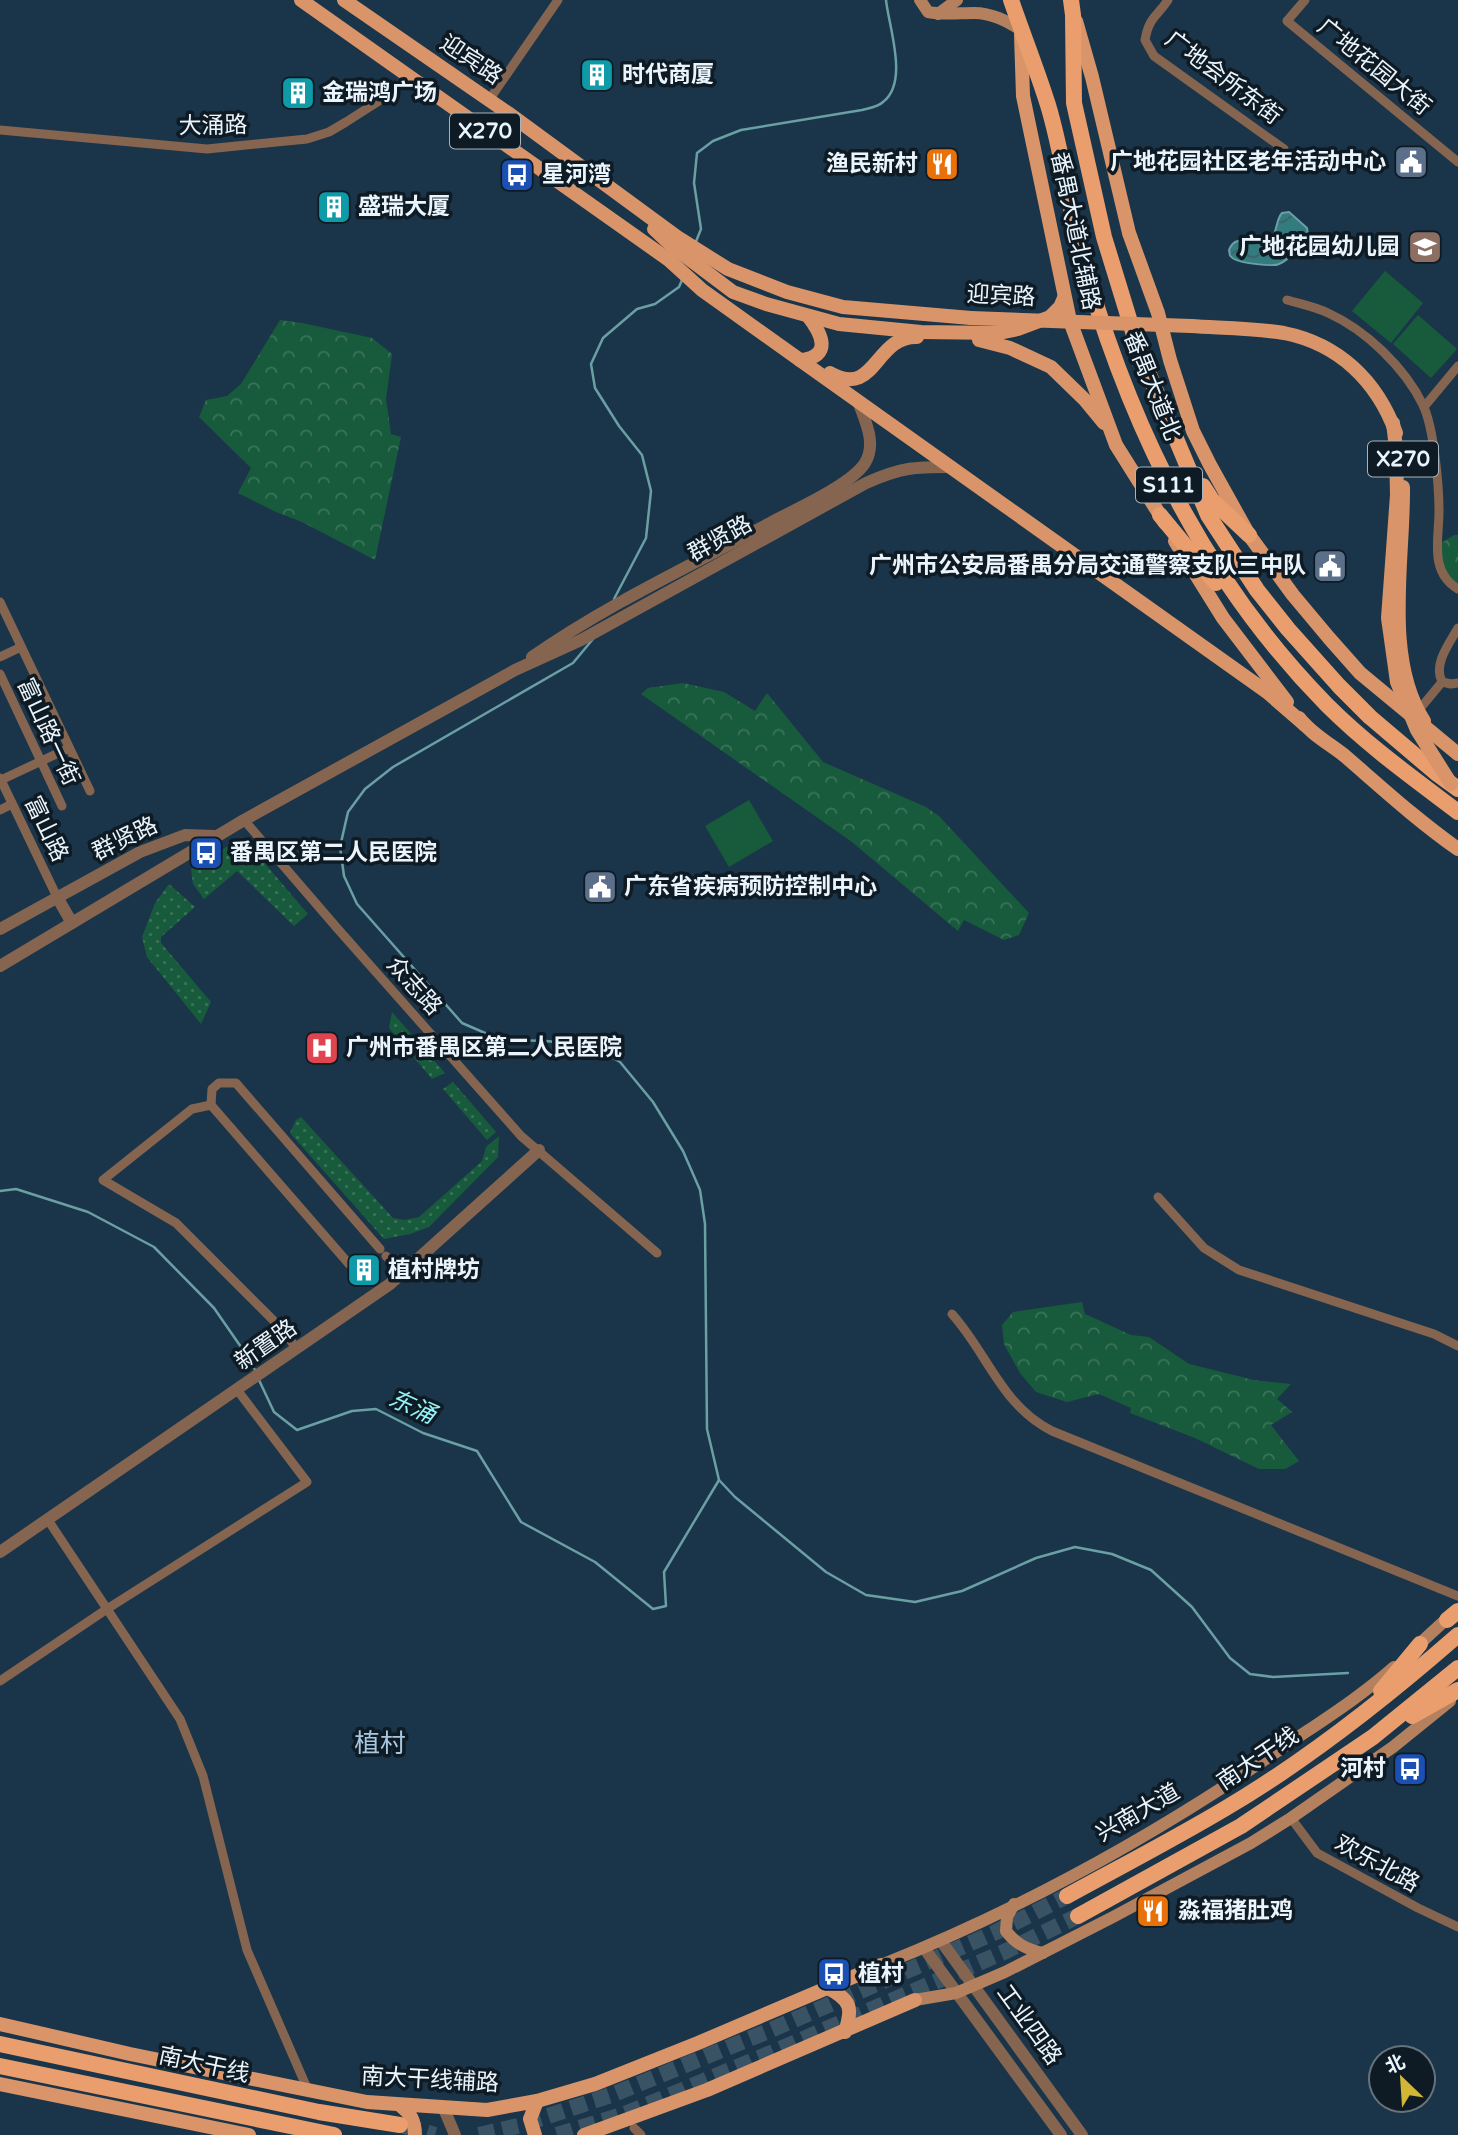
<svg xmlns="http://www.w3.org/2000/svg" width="1458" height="2135" viewBox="0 0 1458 2135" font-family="'Varela Round','Noto Sans SC',sans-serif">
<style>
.grass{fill:url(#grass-dots)}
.forest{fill:url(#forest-crowns)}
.pitch{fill:#185b3c}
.water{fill:url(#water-waves);stroke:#6a9fa4;stroke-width:2}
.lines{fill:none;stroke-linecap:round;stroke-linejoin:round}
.stream{stroke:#6a9fa4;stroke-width:2.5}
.trunk-tunnel{stroke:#395264;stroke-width:16;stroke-dasharray:16 8;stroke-linecap:butt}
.minor{stroke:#866550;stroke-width:9}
.tertiary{stroke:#866550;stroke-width:12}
.secondary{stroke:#b5805e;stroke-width:12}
.primary{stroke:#d99569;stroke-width:14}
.trunk{stroke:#ea9e6e;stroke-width:16}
.primary-bridge{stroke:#d99569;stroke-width:14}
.labels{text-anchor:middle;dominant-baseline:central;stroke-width:7;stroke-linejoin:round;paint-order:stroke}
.shield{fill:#0f1b24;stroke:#a8b3bb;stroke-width:2}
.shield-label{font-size:21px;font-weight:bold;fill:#eaf4fc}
.street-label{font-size:23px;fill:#eaf4fc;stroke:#0f1b24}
.poi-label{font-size:23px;font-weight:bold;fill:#eaf4fc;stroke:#0f1b24;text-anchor:start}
.water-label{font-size:24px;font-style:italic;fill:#95f3f8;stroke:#0f1b24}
.quarter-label{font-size:26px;fill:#a7c6e0;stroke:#0f1b24}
</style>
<defs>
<pattern id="grass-dots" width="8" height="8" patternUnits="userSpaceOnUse" patternTransform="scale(1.75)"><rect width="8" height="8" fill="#185b3c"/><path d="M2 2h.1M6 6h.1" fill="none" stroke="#3a7359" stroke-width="1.8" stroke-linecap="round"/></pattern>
<pattern id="forest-crowns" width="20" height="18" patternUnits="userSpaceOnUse" patternTransform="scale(1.75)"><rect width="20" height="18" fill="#185b3c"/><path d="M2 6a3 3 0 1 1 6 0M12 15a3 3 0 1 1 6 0" fill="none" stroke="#3a7359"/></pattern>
<pattern id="water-waves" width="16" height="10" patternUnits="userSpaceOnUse" patternTransform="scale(1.75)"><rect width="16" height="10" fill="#337b7f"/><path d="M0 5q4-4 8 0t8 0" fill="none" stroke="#3c6266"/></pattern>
</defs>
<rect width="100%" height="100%" fill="#1a3549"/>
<g class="grass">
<path d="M242,837L308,914L294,926L237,871L204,899L193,884L191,869Z"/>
<path d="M169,884L195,907L161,937V943L211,1002L201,1024L147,957L142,937L155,903Z"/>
<path d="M392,1012L445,1073L432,1079L389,1028Z"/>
<path d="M453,1082L496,1132L487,1140L443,1089Z"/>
<path d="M301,1117L393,1218L405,1220L419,1217L482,1161L486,1147L499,1136L498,1157L429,1227L410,1234L384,1239L290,1133L296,1120Z"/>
</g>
<g class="forest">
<path d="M280,320L302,323L372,338L392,354L386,399L391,434L401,437L375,560L302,522L276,512L238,493L251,468L199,417L206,400L227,396L241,384Z"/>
<path d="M1454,535H1458V584C1443,576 1441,559 1441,543Z"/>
<path d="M683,683L724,692L755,711L767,693L823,762L926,807L939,816L1029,913L1019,935L1004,940L964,920L958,931L852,842L641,694L648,688Z"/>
<path d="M1082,1302L1085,1314L1131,1335L1149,1337L1189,1364L1254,1380L1291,1384L1277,1399L1292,1412L1271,1425L1299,1461L1285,1469H1259L1195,1438L1130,1413L1131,1408L1099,1394L1067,1402L1036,1392L1020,1373L1004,1344L1002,1325L1013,1312Z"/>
</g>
<g class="pitch">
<path d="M1385,271L1423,303L1391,343L1352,311Z"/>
<path d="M1418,315L1457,349L1431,378L1393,344Z"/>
<path d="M749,800L773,841L729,867L705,826Z"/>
</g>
<path class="water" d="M1289,212L1307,228L1308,236C1300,244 1290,260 1279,264C1273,267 1241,263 1234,259C1229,256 1230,255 1229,250C1237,229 1257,252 1270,240C1278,233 1275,221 1282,213Z"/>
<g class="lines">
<g class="stream">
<path d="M695,244L701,229L694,183L697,153L713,141L741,130L862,110C869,108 878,107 883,102C909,82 889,28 886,0"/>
<path d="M614,599L646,538L651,491L642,455L619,426L595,388L591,364L603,338L637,309L655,304L679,287L682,280"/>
<path d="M593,639L573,663L393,767L365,789L348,812L340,847L344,876L357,904L462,1023L492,1036L514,1040L546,1041L592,1046L620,1062L653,1102L683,1151L700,1190L705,1224L707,1429L719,1480L735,1497L826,1572L866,1595L915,1602L962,1591L1036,1558L1075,1547L1112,1554L1151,1570L1192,1607L1230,1658L1250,1674L1273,1677L1348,1673"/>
<path d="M0,1191L16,1189L88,1212L154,1247L214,1308L250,1360L255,1370"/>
<path d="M259,1380L274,1412L297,1430L352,1411L376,1409L423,1433L477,1451L521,1522L595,1562L653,1609L666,1606L664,1572L719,1480"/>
</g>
<g class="trunk-tunnel">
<path d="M404,2126L435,2135"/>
<path d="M479,2135L518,2126L614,2094L766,2032L996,1932L1067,1896"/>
<path d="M557,2135L625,2114L771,2053L1004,1952L1078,1916"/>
</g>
<g class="minor">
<path d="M1168,0C1156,18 1149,17 1145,40L1154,56L1284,149"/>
<path d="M1305,0L1287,21L1458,162"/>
<path d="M489,100L558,0"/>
<path d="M0,130L207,149L307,139L329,132L346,122L382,99L409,76"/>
<path d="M1287,300C1301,304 1316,307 1328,313C1366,330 1405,368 1423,405C1434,428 1439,486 1439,511C1439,539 1429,572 1458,589"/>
<path d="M1424,407L1458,366"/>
<path d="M0,602L90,791"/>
<path d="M0,657L21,647"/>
<path d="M0,674L62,806"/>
<path d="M1442,682C1433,664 1449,644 1458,628"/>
<path d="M1442,682L1451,684L1458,683"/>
<path d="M1418,711L1442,682"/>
<path d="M0,778L57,897"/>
<path d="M1,780L69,748"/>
<path d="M0,810L12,804"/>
<path d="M244,820L337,928L521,1136L657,1253"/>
<path d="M211,1105L212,1089L219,1083H236L380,1249"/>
<path d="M1158,1197L1204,1248L1239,1270L1434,1334L1458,1346"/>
<path d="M386,1256L402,1273"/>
<path d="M952,1314C988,1354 1001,1405 1052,1431L1458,1596"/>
<path d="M297,1349L282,1329L176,1223L103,1180L192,1109L211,1105L349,1264"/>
<path d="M48,1520L180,1719L203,1776L247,1950L307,2088"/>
<path d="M0,1681L107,1609L307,1482L238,1391"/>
<path d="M1291,1818L1317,1853L1418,1908L1458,1927"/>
<path d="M634,2128L641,2135"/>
</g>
<g class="tertiary">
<path d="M532,657C606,605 690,566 770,523C794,510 851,485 865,463C877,443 865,421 858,401"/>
<path d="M57,897L72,923"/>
<path d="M0,929L140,852L185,835L215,836"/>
<path d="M0,966L244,820L515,670L581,640L866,483C902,467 914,467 952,467"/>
<path d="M0,1552L390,1284L539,1150"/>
<path d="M941,1941L1082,2135"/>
<path d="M924,1948L1061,2135"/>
<path d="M444,2109L455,2135"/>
</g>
<g class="secondary">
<path d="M920,0L928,12C944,15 958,13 974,13C992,13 1007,21 1021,30"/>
<path d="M938,14L957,0"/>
<path d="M1415,1648L1453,1613"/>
<path d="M1014,1904L1007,1917L1006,1931C1016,1944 1026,1949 1043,1953"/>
<path d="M881,1965C1022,1909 1157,1834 1282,1748C1320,1722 1359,1698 1394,1667"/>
<path d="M915,2000L956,1993L1005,1972L1113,1917L1251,1843L1291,1818L1393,1747L1450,1701"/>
</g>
<g class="primary">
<path d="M301,0L669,260L702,290L800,360L1267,692L1305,725"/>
<path d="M344,0L508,113L677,237L728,269L787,292L843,307L971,318"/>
<path d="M1076,21L1092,77L1129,233L1158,313L1170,360L1193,431L1210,465L1249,535L1293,595L1329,638L1360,673L1458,754"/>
<path d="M1021,35L1023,96L1070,321L1116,445L1165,523"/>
<path d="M654,229L672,246L733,292L766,304L839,324L921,332L999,333L1018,329L1050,317L1060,307L1064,298"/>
<path d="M1191,326C1221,328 1254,328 1284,333C1339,344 1377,381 1396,433"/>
<path d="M979,340L1010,348L1051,367L1085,400L1104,423"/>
<path d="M800,360C833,357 822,334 808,316"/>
<path d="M830,373C876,399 874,336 917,337"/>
<path d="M1403,487C1404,559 1383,658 1424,721"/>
<path d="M1175,541L1223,618L1287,702"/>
<path d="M1299,718C1311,734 1330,744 1345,756C1382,788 1418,821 1458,849"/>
<path d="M828,1988C851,2000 853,2008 845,2032"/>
<path d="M0,2024L130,2054L367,2102L487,2110L537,2101L595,2084L698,2043L881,1965"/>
<path d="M0,2084L249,2135"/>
<path d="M401,2106C411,2113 415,2122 415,2135"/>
<path d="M535,2135L530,2119L537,2101"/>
<path d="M584,2135L707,2090L915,2000"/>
</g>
<g class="trunk">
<path d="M1011,0C1023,35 1037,70 1048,105C1065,161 1070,220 1087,275C1135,437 1208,584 1327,705C1367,745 1413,778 1458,812"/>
<path d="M1071,0L1073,15L1074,103L1104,237L1138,348L1208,515L1257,590L1288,629L1339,686L1370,717L1436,773L1458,789"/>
<path d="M1203,486L1212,500L1249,535"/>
<path d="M1160,515L1216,583"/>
<path d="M1447,1620L1458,1611"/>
<path d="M1381,1691L1420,1644"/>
<path d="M1412,1716L1458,1690"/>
<path d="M1067,1896C1120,1867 1174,1839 1226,1808C1309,1759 1386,1698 1458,1635"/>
<path d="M1078,1916L1241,1826L1373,1737L1458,1668"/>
<path d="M0,2044L319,2112L400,2125"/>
<path d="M0,2066L334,2135"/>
</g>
<g class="primary-bridge">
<path d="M971,318L1191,326"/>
<path d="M1393,423L1396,448L1397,495L1388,618L1397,682L1417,730L1451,784"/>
</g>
</g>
<defs>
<g id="building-square" transform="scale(1.75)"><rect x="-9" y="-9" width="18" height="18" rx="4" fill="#0f9aa8" stroke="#0f1b24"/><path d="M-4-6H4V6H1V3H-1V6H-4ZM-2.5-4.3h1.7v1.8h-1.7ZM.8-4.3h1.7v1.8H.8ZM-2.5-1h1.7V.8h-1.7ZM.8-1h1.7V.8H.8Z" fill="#fff"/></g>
<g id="civic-square" transform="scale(1.75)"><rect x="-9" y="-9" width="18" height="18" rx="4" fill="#5c6f8a" stroke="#0f1b24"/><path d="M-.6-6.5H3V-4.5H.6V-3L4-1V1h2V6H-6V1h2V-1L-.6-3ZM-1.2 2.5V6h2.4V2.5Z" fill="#fff"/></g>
<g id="restaurant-square" transform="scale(1.75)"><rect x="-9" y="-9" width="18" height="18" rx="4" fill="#e8710a" stroke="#0f1b24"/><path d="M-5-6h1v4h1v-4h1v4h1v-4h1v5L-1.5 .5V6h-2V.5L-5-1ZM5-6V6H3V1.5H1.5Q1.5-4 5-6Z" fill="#fff"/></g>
<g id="bus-square" transform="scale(1.75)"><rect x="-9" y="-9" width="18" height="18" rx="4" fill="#1a4fb4" stroke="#0f1b24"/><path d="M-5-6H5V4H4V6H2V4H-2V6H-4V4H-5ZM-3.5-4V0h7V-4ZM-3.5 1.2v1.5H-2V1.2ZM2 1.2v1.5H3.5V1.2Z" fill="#fff"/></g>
<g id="school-square" transform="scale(1.75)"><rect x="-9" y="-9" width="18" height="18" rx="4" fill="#8d6e63" stroke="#0f1b24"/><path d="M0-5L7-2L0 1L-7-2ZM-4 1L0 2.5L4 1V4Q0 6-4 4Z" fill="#fff"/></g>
<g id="hospital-square" transform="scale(1.75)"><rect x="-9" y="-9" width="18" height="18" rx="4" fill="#e0444e" stroke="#0f1b24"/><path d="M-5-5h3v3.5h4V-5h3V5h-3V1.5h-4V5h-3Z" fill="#fff"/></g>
</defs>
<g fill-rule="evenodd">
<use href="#building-square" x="597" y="75"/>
<use href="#building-square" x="298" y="93"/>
<use href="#civic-square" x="1411" y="162"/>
<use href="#restaurant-square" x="942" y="164"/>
<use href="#bus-square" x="517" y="175"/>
<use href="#building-square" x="334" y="207"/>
<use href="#school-square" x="1425" y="247"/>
<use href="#civic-square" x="1330" y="566"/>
<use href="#bus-square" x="206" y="853"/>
<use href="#civic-square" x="600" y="887"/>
<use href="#hospital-square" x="322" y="1048"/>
<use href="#building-square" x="364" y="1270"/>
<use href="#bus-square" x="1410" y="1769"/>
<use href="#restaurant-square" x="1153" y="1911"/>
<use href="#bus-square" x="834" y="1974"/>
</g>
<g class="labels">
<g class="shield">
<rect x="450" y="113.5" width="70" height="35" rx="5"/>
<rect x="1368" y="441.5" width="70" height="35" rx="5"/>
<rect x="1136" y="467.5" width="66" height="35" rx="5"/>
</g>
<g class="shield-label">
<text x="485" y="131">X270</text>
<text x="1403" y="459">X270</text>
<text x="1169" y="485">S111</text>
</g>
<g class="street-label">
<text transform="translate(471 60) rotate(34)">迎宾路</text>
<text transform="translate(1374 67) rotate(39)">广地花园大街</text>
<text transform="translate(1223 78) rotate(37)">广地会所东街</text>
<text transform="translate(213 126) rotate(-1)">大涌路</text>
<text transform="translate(1075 231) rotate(78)">番禺大道北辅路</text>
<text transform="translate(1001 296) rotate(3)">迎宾路</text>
<text transform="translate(1152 386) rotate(68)">番禺大道北</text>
<text transform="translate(720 539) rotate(-29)">群贤路</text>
<text transform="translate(48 732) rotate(65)">富山路一街</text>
<text transform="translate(46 829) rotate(64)">富山路</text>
<text transform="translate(125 839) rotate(-26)">群贤路</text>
<text transform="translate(414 986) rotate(48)">众志路</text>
<text transform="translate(266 1345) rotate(-35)">新置路</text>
<text transform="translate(1258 1759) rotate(-34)">南大干线</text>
<text transform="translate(1138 1813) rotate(-30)">兴南大道</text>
<text transform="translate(1377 1864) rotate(29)">欢乐北路</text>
<text transform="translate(1029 2025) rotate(54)">工业四路</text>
<text transform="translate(204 2065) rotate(12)">南大干线</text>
<text transform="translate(430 2080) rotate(3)">南大干线辅路</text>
</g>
<g class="poi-label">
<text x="622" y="75">时代商厦</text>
<text x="322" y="93">金瑞鸿广场</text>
<text x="1386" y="162" text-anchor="end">广地花园社区老年活动中心</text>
<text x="918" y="164" text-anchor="end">渔民新村</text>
<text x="542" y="175">星河湾</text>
<text x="358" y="207">盛瑞大厦</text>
<text x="1400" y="247" text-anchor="end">广地花园幼儿园</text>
<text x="1306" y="566" text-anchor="end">广州市公安局番禺分局交通警察支队三中队</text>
<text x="230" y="853">番禺区第二人民医院</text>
<text x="624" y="887">广东省疾病预防控制中心</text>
<text x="346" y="1048">广州市番禺区第二人民医院</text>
<text x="388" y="1270">植村牌坊</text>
<text x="1386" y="1769" text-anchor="end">河村</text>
<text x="1178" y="1911">淼福猪肚鸡</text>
<text x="858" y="1974">植村</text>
</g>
<g class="water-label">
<text transform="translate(412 1407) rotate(24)">东涌</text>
</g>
<g class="quarter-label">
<text x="380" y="1743">植村</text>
</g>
</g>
<g transform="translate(1402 2079) rotate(335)"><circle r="33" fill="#0f1b24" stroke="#67727a" stroke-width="2"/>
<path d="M0-5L12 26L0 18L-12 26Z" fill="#d4b635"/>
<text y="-10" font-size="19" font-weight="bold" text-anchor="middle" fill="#eaf4fc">北</text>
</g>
</svg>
